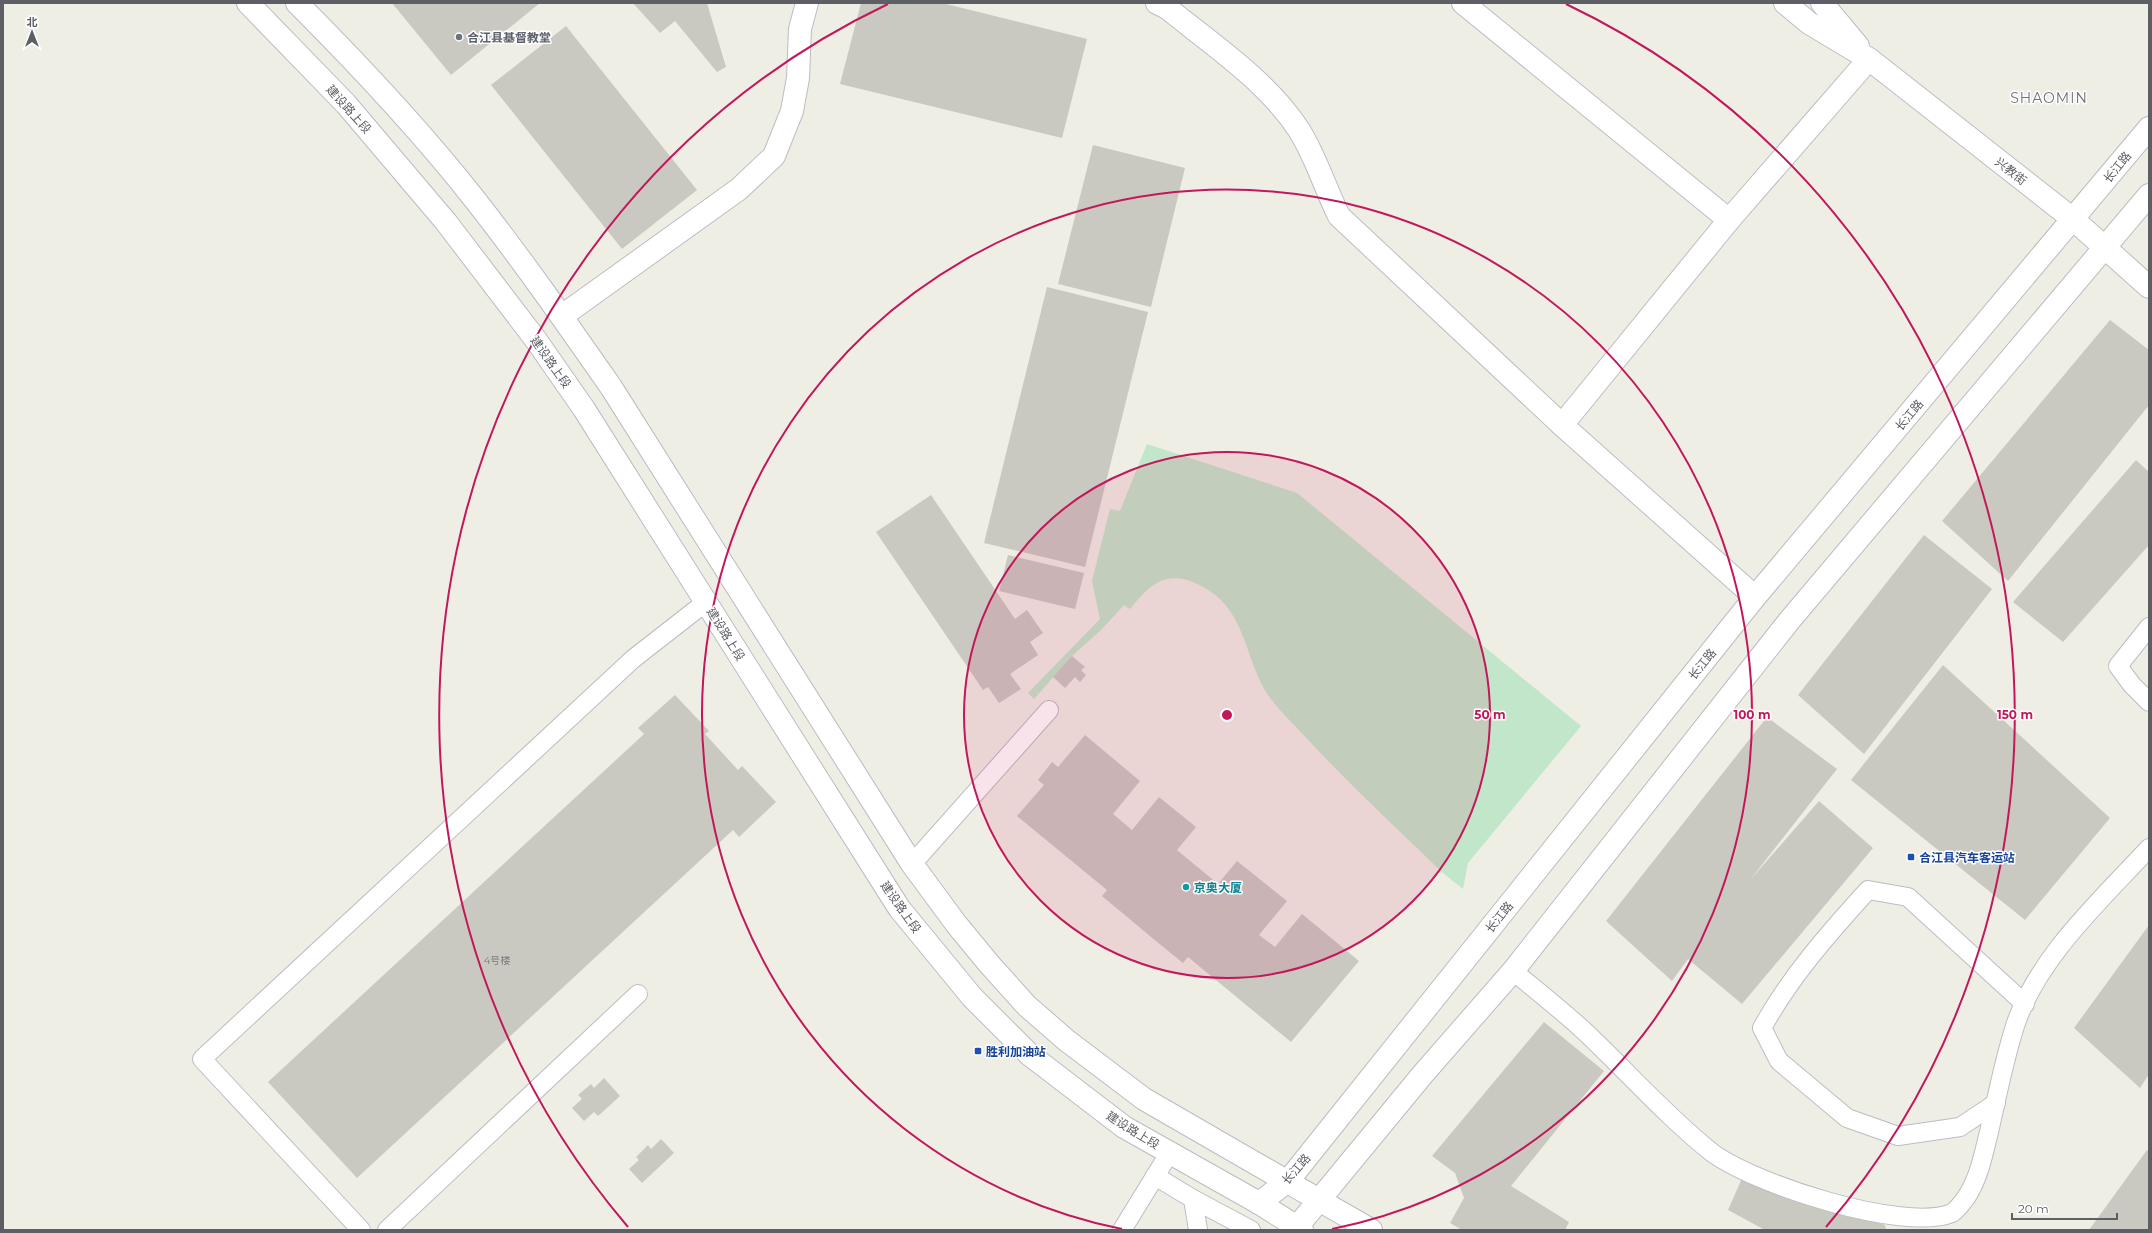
<svg xmlns="http://www.w3.org/2000/svg" width="2152" height="1233" viewBox="0 0 2152 1233" font-family="Montserrat,'Noto Sans SC',sans-serif">
<style>
.green{fill:#c2e6c9}
.building{fill:#cac9c1}
.lines{fill:none;stroke-linecap:round;stroke-linejoin:round}
.lane-casing{stroke:#bcbdc3;stroke-width:20}
.street-casing{stroke:#bcbdc3;stroke-width:24}
.secondary-casing{stroke:#babcc2;stroke-width:24}
.lane{stroke:#fff;stroke-width:18}
.street{stroke:#fff;stroke-width:22}
.secondary{stroke:#fff;stroke-width:22}
.ring{fill:none;stroke:#c2185b;stroke-width:2}
.worship-dot{fill:#6b7280;stroke:#fff;stroke-width:1.5}
.transit-dot{fill:#1a4fb4;stroke:#fff;stroke-width:1.5}
.culture-dot{fill:#0f9aa8;stroke:#fff;stroke-width:1.5}
.labels{text-anchor:middle;dominant-baseline:central;stroke-width:3;stroke-linejoin:round;paint-order:stroke}
.number-label{font-size:10px;fill:#787a7c}
.worship-label{font-size:12px;font-weight:bold;fill:#5b616d;stroke:#fff;text-anchor:start}
.street-label{font-size:12px;fill:#5d5f65;stroke:#fff}
.transit-label{font-size:12px;font-weight:bold;fill:#164399;stroke:#fff;text-anchor:start}
.culture-label{font-size:12px;font-weight:bold;fill:#0d838f;stroke:#fff;text-anchor:start}
.quarter-label{font-size:14px;letter-spacing:1px;fill:#6e7077;stroke:#fff}
.centre{fill:#c2185b;stroke:#fff;stroke-width:2}
.ring-label{font-size:12px;text-anchor:middle;font-weight:bold;fill:#c2185b;stroke:#fff;stroke-width:3;stroke-linejoin:round;paint-order:stroke}
</style>
<rect width="100%" height="100%" fill="#efeee5"/>
<path class="green" d="M1147,444L1297,493L1581,726L1468,863L1463,889L1444,874C1400,831 1354,789 1312,744C1299,729 1283,715 1271,699C1242,659 1249,606 1195,583C1164,570 1149,586 1130,609L1124,605L1101,630L1072,656L1034,699L1028,693L1100,619L1092,581L1110,509L1120,511Z"/>
<g class="building">
<path d="M392,3H540L451,75Z"/>
<path d="M633,3H707L726,67L717,72L675,21L660,33Z"/>
<path d="M861,3H942L1087,39L1062,138L840,84Z"/>
<path d="M566,26L697,190L622,249L491,85Z"/>
<path d="M1093,145L1185,168L1151,307L1058,284Z"/>
<path d="M1047,287L1148,312L1085,567L984,543Z"/>
<path d="M2110,320L2149,350V405L2008,581L1942,521Z"/>
<path d="M2136,460L2149,472V545L2063,642L2013,602Z"/>
<path d="M931,495L1015,619L1027,610L1043,633L1030,642L1038,655L1010,674L1021,689L999,703L988,687L983,690L876,532Z"/>
<path d="M1924,535L1992,589L1864,754L1798,695Z"/>
<path d="M1008,555L1084,573L1075,609L999,591Z"/>
<path d="M1072,656L1085,667L1081,670L1086,675L1080,682L1075,677L1065,688L1053,677Z"/>
<path d="M1943,665L2110,818L2025,920L1851,780Z"/>
<path d="M675,695L709,731L705,734L738,770L742,766L776,802L739,837L733,830L357,1178L268,1082L644,734L638,728Z"/>
<path d="M1767,717L1837,769L1750,880L1819,801L1873,848L1742,1004L1688,959L1672,981L1606,921Z"/>
<path d="M1085,735L1140,781L1113,814L1132,830L1159,797L1196,827L1177,850L1218,884L1237,861L1287,901L1259,935L1275,947L1302,914L1359,961L1291,1042L1188,957L1183,963L1156,941L1102,896L1107,890L1017,816L1044,785L1038,780L1052,762L1058,767Z"/>
<path d="M2149,925V1074L2140,1088L2074,1028Z"/>
<path d="M1544,1022L1604,1071L1511,1186L1569,1222L1565,1230H1462L1450,1223L1464,1198L1455,1173L1432,1156Z"/>
<path d="M604,1078L620,1096L598,1116L594,1112L584,1121L572,1108L582,1099L578,1095L591,1084L594,1088Z"/>
<path d="M661,1139L674,1153L642,1183L629,1169L639,1160L636,1157L648,1145L651,1149Z"/>
<path d="M2147,1150L2149,1152V1230H2089Z"/>
<path d="M1743,1176L1770,1188L1885,1225L1886,1230H1765L1728,1210Z"/>
</g>
<g class="lines">
<g class="lane-casing">
<g id="lane">
<path d="M2149,627L2118,666L2132,685L2149,702"/>
<path d="M912,864L1049,710"/>
<path d="M1513,971C1536,990 1560,1009 1582,1029C1625,1069 1664,1114 1710,1151C1750,1183 1904,1233 1952,1213C1958,1209 1967,1197 1970,1191C1980,1173 1984,1152 1989,1132C1997,1097 2004,1060 2015,1026C2037,958 2101,900 2149,848"/>
<path d="M1996,1103L1960,1127L1898,1136L1847,1118L1779,1061L1762,1028C1790,977 1829,933 1868,890L1908,897L2025,1004"/>
<path d="M1155,1176L1193,1199L1198,1230"/>
<path d="M1193,1199L1251,1230"/>
<path d="M361,1230L202,1059L633,659L706,602"/>
<path d="M387,1230L638,994"/>
<path d="M1122,1230L1170,1152"/>
</g>
</g>
<g class="street-casing">
<g id="street">
<path d="M1157,3L1167,8C1213,45 1267,81 1299,130C1316,157 1325,188 1339,216L1562,425L1755,597"/>
<path d="M1463,3L1729,220"/>
<path d="M1785,3L1809,23L1869,59L2074,220L2149,287"/>
<path d="M1822,3L1858,46"/>
<path d="M562,316L739,189L774,156L792,111L798,78L800,29L807,3"/>
<path d="M1562,425L1729,220L1869,59"/>
</g>
</g>
<g class="secondary-casing">
<g id="secondary">
<path d="M248,3L346,104L446,222L536,340L584,409L899,908L972,997L1030,1055L1124,1127L1259,1203L1302,1230"/>
<path d="M297,3C360,66 421,131 476,201C523,261 567,324 611,387L912,864L957,925L990,965L1027,1006L1066,1040L1144,1099L1371,1230"/>
<path d="M1259,1203L1288,1181L1755,597L2149,128"/>
<path d="M1297,1227L1423,1074L1513,971L1789,621L2149,195"/>
</g>
</g>
<use href="#lane" class="lane"/>
<use href="#street" class="street"/>
<use href="#secondary" class="secondary"/>
</g>
<circle cx="1227" cy="715" r="263" fill="#c2185b" fill-opacity=".12"/>
<g class="ring">
<circle cx="1227" cy="715" r="263"/>
<path d="M1122 1229A525 525 0 1 1 1332 1229"/>
<path d="M628 1227A788 788 0 0 1 888 4M1566 4A788 788 0 0 1 1826 1227"/>
</g>
<circle class="worship-dot" cx="459" cy="37" r="4"/>
<g class="transit-dot">
<rect x="1907" y="853" width="8" height="8" rx="2"/>
<rect x="974" y="1047" width="8" height="8" rx="2"/>
</g>
<circle class="culture-dot" cx="1186" cy="887" r="4"/>
<g class="labels">
<g class="number-label">
<text x="497" y="960">4号楼</text>
</g>
<g class="worship-label">
<text x="467" y="37">合江县基督教堂</text>
</g>
<g class="street-label">
<text transform="translate(349 109) rotate(48)">建设路上段</text>
<text transform="translate(2117 167) rotate(-51)">长江路</text>
<text transform="translate(2011 171) rotate(38)">兴教街</text>
<text transform="translate(551 362) rotate(55)">建设路上段</text>
<text transform="translate(1909 415) rotate(-50)">长江路</text>
<text transform="translate(726 634) rotate(58)">建设路上段</text>
<text transform="translate(1702 664) rotate(-51)">长江路</text>
<text transform="translate(901 907) rotate(55)">建设路上段</text>
<text transform="translate(1499 917) rotate(-51)">长江路</text>
<text transform="translate(1133 1130) rotate(32)">建设路上段</text>
<text transform="translate(1296 1169) rotate(-49)">长江路</text>
</g>
<g class="transit-label">
<text x="1919" y="857">合江县汽车客运站</text>
<text x="986" y="1051">胜利加油站</text>
</g>
<g class="culture-label">
<text x="1194" y="887">京奥大厦</text>
</g>
<g class="quarter-label">
<text x="2049" y="98">SHAOMIN</text>
</g>
</g>
<circle cx="1227" cy="715" r="6" class="centre"/>
<g class="ring-label">
<text x="1490" y="719">50 m</text>
<text x="1752" y="719">100 m</text>
<text x="2015" y="719">150 m</text>
</g>
<rect width="2152" height="1233" fill="none" stroke="#5d5f65" stroke-width="8"/>
<g transform="translate(32 32)" stroke="#ffffff" stroke-width="3" paint-order="stroke">
<path d="M0-3L7 15L0 10L-7 15Z" fill="#5d5f65"/>
<text y="-6" font-size="11" font-weight="bold" text-anchor="middle" fill="#5d5f65">北</text>
</g>
<path d="M2012 1213v6h105v-6" fill="none" stroke="#5d5f65" stroke-width="2"/>
<text x="2018" y="1213" font-size="12" fill="#5d5f65" stroke="#ffffff" stroke-width="3" paint-order="stroke">20 m</text>
</svg>
